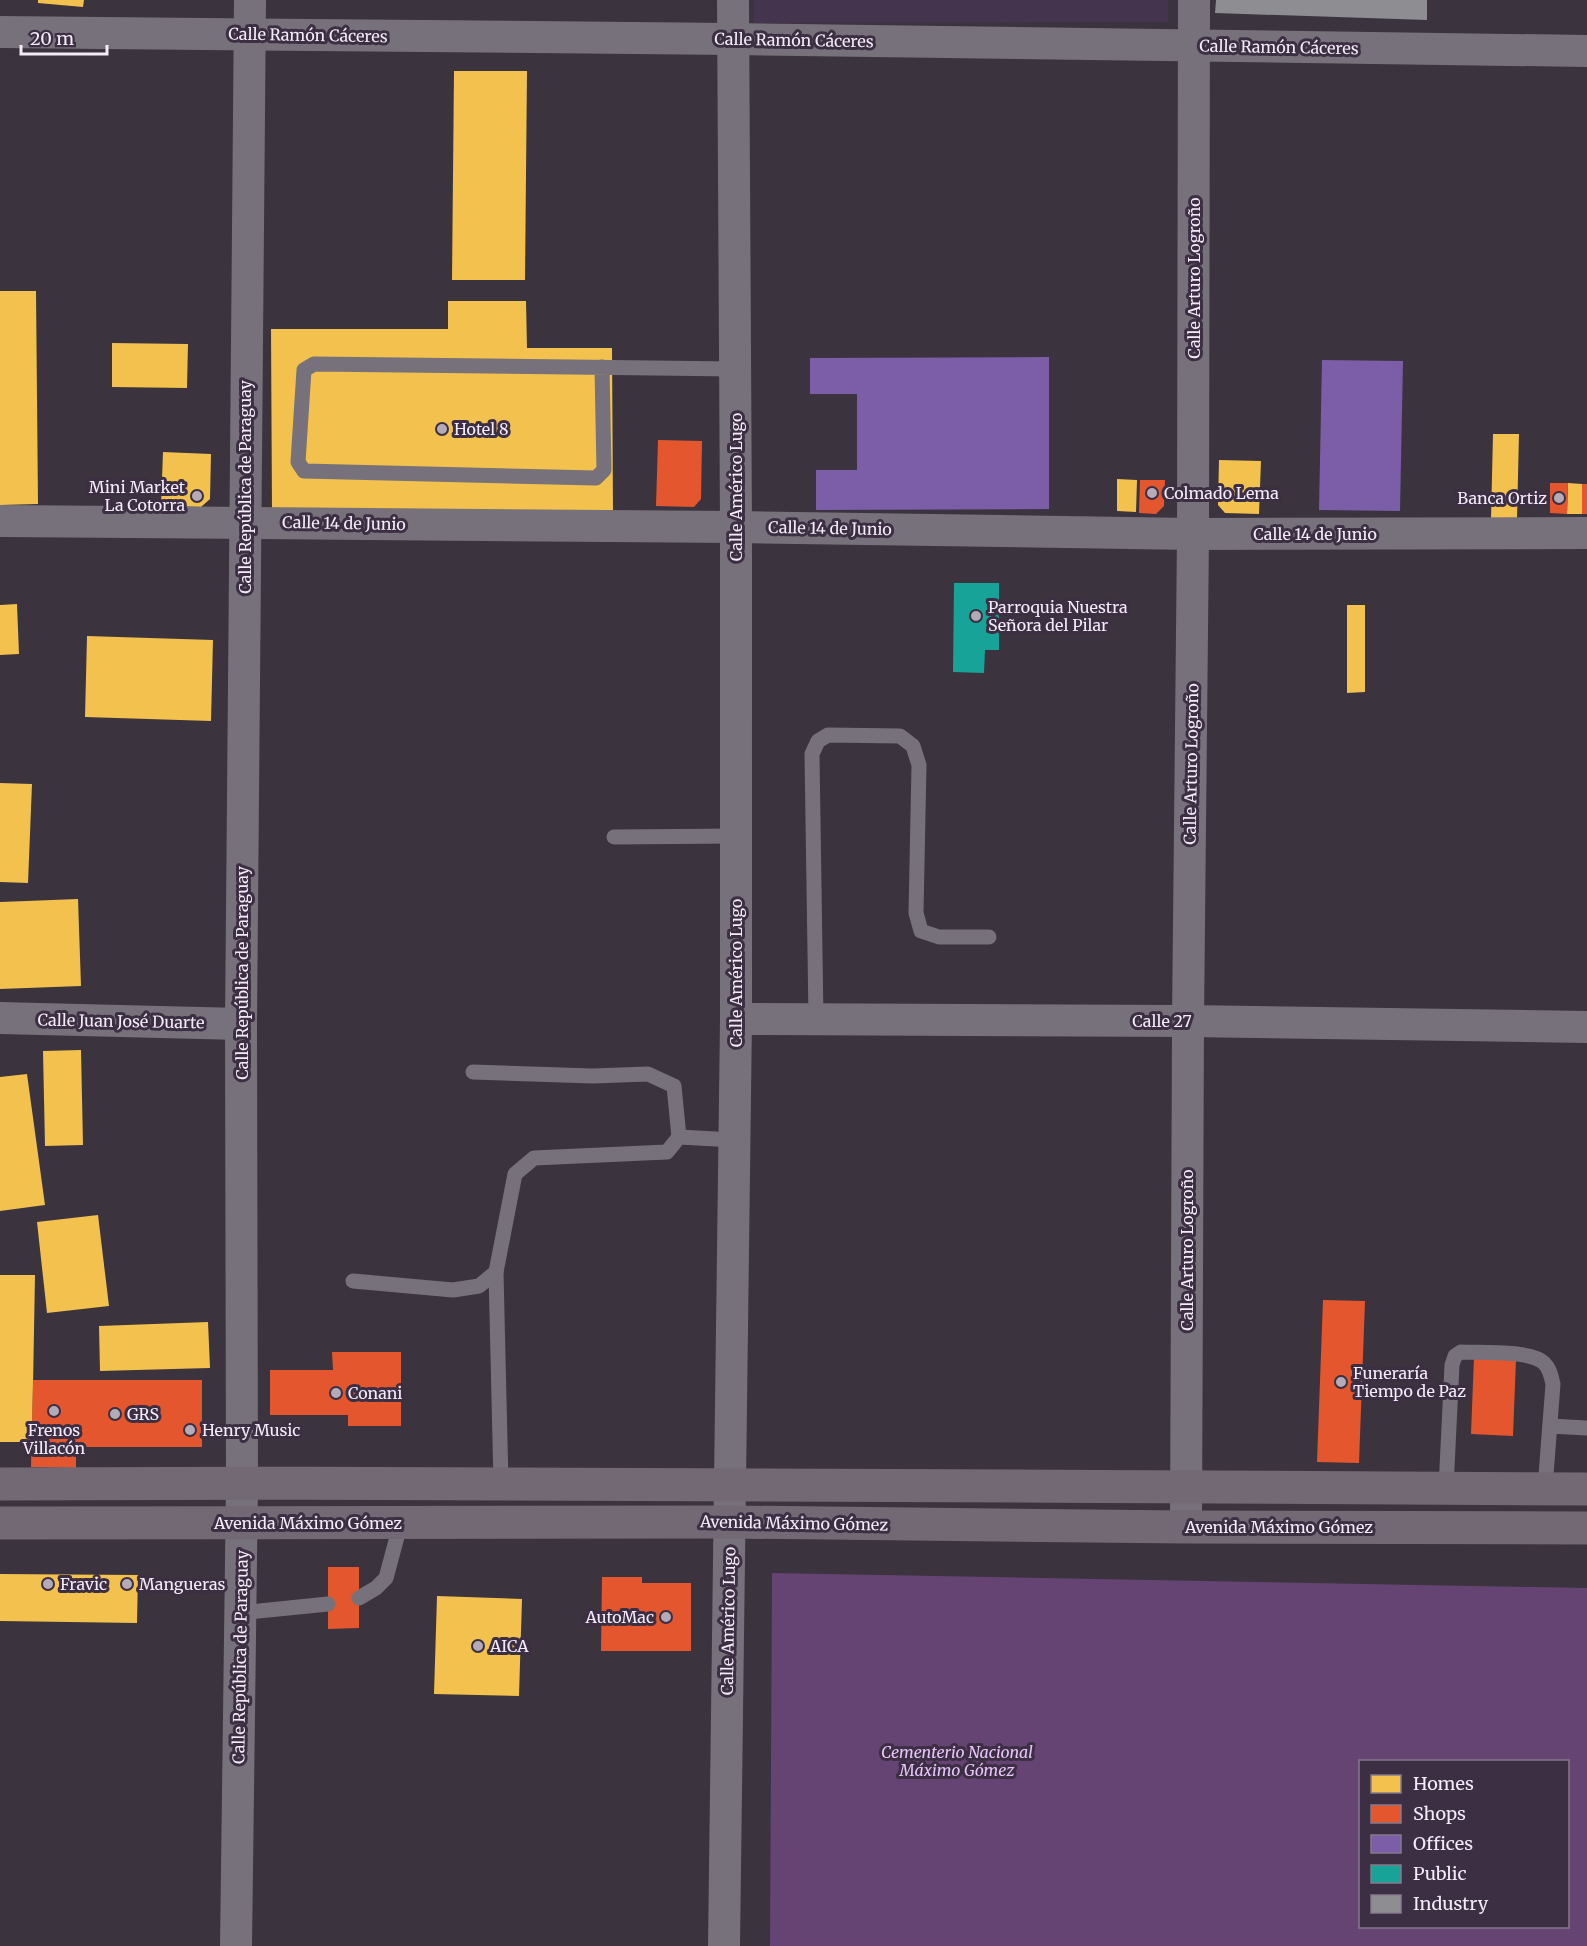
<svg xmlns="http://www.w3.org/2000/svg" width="1587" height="1946" viewBox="0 0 1587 1946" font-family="Merriweather,serif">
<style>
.built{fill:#45344d}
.green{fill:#654474;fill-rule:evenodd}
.homes{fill:#f2c14e}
.shops{fill:#e4572e}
.offices{fill:#7b5ea7}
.public{fill:#17a398}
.industry{fill:#8d8d92}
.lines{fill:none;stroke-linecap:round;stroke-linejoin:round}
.lane{stroke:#76717a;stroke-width:15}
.street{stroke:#76717a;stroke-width:32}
.primary{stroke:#726975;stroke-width:33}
.poi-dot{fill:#b3abb8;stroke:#3c2e43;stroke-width:2}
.labels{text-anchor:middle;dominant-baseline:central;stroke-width:6;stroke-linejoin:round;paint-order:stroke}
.street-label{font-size:16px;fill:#f4ebf9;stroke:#3c2e43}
.poi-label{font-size:16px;fill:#f4ebf9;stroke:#3c2e43;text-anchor:start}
.park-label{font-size:16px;font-style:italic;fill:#e9c5fb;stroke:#3c2e43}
</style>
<rect width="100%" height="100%" fill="#3b333e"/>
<path class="built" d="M754,0H1168V22L754,23Z"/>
<path class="green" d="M772,1573L1587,1588V1946H770ZM1360,1762H1568V1926H1360Z"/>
<g class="homes">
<path d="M38,0H84L83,7L38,3Z"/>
<path d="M454,71H527L525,280H452Z"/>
<path d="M0,291H36L38,504L0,505Z"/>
<path d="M448,301H526L527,348H612L613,510L272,512L271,329H448Z"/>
<path d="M112,343L188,344L187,388L112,387Z"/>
<path d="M1493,434H1519L1517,519H1491Z"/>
<path d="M163,452L211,454L210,499L201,507L161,506Z"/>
<path d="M1219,460L1261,461L1259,514L1225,513L1218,505Z"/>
<path d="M1117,479L1137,480L1136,512L1117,511Z"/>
<path d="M1568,483L1582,484V514H1567Z"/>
<path d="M17,604L19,654L0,655V605Z"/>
<path d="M1347,605H1365V692L1347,693Z"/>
<path d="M87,636L213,640L211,721L85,717Z"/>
<path d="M0,783L32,784L28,883L0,882Z"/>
<path d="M78,899L81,986L0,989V902Z"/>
<path d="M81,1050L83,1145L45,1146L43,1051Z"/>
<path d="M27,1074L45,1205L0,1211V1077Z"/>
<path d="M98,1215L109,1306L47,1313L37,1222Z"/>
<path d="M0,1275H35L32,1442H0Z"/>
<path d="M208,1322L210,1368L100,1371L99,1326Z"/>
<path d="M0,1574L138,1575L137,1623L0,1621Z"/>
<path d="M437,1596L522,1599L519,1696L434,1694Z"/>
</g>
<g class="shops">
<path d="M658,440L702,441L701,499L694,507L656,506Z"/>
<path d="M1140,480H1165L1164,506L1156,514L1139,513Z"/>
<path d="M1550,483H1568L1567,514L1550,513Z"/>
<rect x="1582" y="484" width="5" height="30"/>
<path d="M1323,1300L1365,1301L1359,1463L1317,1462Z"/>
<path d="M332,1352H401V1426H348V1415H270V1370H333Z"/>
<path d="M1474,1357L1516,1359L1513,1436L1471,1434Z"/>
<path d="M33,1380H202V1447H76V1468L31,1467Z"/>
<path d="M328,1567H359V1628L328,1629Z"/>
<path d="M602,1577H642V1583H691V1651H601Z"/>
</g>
<g class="offices">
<path d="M1049,357V509L816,510V470H857V394H810V358Z"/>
<path d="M1322,360L1403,361L1400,511L1319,510Z"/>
</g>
<path class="public" d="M954,583H999V650H985L984,673L953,672Z"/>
<path class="industry" d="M1216,0H1427V20L1215,13Z"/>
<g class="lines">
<g class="lane">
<path d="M602,367L604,470L596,478L304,471L298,462L304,370L314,364L736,369"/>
<path d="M614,837L737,836"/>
<path d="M816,1019L812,754L818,741L828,735L900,736L913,746L919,765L916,913L921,931L939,937H989"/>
<path d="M473,1072L593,1076L648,1074L674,1086L679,1137"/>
<path d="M496,1272L501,1483"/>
<path d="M353,1281L453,1290L479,1286L496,1272L515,1174L534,1158L667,1152L679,1137L734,1140"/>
<path d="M1550,1426L1587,1428"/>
<path d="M1446,1488L1452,1365L1455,1356L1461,1352C1480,1353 1531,1350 1544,1363C1550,1369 1551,1376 1553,1384L1545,1488"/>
<path d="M359,1598L376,1588L386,1578L401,1522"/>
<path d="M240,1613L328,1604"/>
</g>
<g class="street">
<path d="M0,32L733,39L1587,51"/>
<path d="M0,521L736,527L1193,534L1587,533"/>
<path d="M0,1018L241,1024"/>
<path d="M736,1019L1188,1021L1587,1027"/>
<path d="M1186,1527L1188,1021L1193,534L1194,0"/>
<path d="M236,1946L242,1483L241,1024L250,0"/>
<path d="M724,1946L736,1019V527L733,0"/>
</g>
<g class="primary">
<path d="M0,1484C529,1481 1058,1487 1587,1489"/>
<path d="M0,1523L729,1522L1186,1527L1587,1528"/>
</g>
</g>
<g class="poi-dot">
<circle cx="442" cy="429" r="6"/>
<circle cx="1152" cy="493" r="6"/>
<circle cx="197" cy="496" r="6"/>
<circle cx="1559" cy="498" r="6"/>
<circle cx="976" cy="616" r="6"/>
<circle cx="1341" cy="1382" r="6"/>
<circle cx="336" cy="1393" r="6"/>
<circle cx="54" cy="1411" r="6"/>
<circle cx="115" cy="1414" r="6"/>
<circle cx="190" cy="1430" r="6"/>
<circle cx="48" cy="1584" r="6"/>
<circle cx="127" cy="1584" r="6"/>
<circle cx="666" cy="1617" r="6"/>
<circle cx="478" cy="1646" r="6"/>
</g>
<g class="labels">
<g class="street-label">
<text transform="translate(308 35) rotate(1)">Calle Ramón Cáceres</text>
<text transform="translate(794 40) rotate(1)">Calle Ramón Cáceres</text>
<text transform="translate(1279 47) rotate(1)">Calle Ramón Cáceres</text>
<text transform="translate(1194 278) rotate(-90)">Calle Arturo Logroño</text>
<text transform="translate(245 487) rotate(-90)">Calle República de Paraguay</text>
<text transform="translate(736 487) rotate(-90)">Calle Américo Lugo</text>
<text transform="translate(344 523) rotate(1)">Calle 14 de Junio</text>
<text transform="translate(830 528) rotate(1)">Calle 14 de Junio</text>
<text x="1315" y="534">Calle 14 de Junio</text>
<text transform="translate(1191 764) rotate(-89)">Calle Arturo Logroño</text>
<text transform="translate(242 973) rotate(-90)">Calle República de Paraguay</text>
<text transform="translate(736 973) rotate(-90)">Calle Américo Lugo</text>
<text transform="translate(121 1021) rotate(1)">Calle Juan José Duarte</text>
<text x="1162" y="1021">Calle 27</text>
<text transform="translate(1187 1250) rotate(-90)">Calle Arturo Logroño</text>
<text x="308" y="1523">Avenida Máximo Gómez</text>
<text transform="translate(794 1523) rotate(1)">Avenida Máximo Gómez</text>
<text x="1279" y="1527">Avenida Máximo Gómez</text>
<text transform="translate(728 1621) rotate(-89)">Calle Américo Lugo</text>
<text transform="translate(240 1657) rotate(-89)">Calle República de Paraguay</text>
</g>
<g class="poi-label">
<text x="454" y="429">Hotel 8</text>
<text x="185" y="487" text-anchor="end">Mini Market<tspan x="185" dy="18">La Cotorra</tspan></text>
<text x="1164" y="493">Colmado Lema</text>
<text x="1547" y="498" text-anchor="end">Banca Ortiz</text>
<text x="988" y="607">Parroquia Nuestra<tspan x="988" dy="18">Señora del Pilar</tspan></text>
<text x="1353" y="1373">Funeraría<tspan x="1353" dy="18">Tiempo de Paz</tspan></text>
<text x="348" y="1393">Conani</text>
<text x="127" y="1414">GRS</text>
<text x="54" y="1430" text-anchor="middle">Frenos<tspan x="54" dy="18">Villacón</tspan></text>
<text x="202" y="1430">Henry Music</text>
<text x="60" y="1584">Fravic</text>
<text x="139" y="1584">Mangueras</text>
<text x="654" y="1617" text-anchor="end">AutoMac</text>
<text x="490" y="1646">AICA</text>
</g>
<g class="park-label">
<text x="957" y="1752">Cementerio Nacional<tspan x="957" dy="18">Máximo Gómez</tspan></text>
</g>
</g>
<rect x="1359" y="1760" width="210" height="168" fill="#3c2e43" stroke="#867a8c" stroke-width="1.5"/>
<rect x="1371" y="1775" width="30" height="18" fill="#f2c14e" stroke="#867a8c" stroke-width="1.5"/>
<text x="1413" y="1790" font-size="18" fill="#f4ebf9">Homes</text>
<rect x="1371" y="1805" width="30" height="18" fill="#e4572e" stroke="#867a8c" stroke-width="1.5"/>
<text x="1413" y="1820" font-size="18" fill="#f4ebf9">Shops</text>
<rect x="1371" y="1835" width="30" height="18" fill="#7b5ea7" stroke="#867a8c" stroke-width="1.5"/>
<text x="1413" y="1850" font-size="18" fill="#f4ebf9">Offices</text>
<rect x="1371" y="1865" width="30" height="18" fill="#17a398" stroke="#867a8c" stroke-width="1.5"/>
<text x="1413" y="1880" font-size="18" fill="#f4ebf9">Public</text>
<rect x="1371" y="1895" width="30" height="18" fill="#8d8d92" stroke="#867a8c" stroke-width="1.5"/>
<text x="1413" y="1910" font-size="18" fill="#f4ebf9">Industry</text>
<path d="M21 45v9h86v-9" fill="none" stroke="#f4ebf9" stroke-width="3"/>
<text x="30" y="45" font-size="18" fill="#f4ebf9" stroke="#3c2e43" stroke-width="4.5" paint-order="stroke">20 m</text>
</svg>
